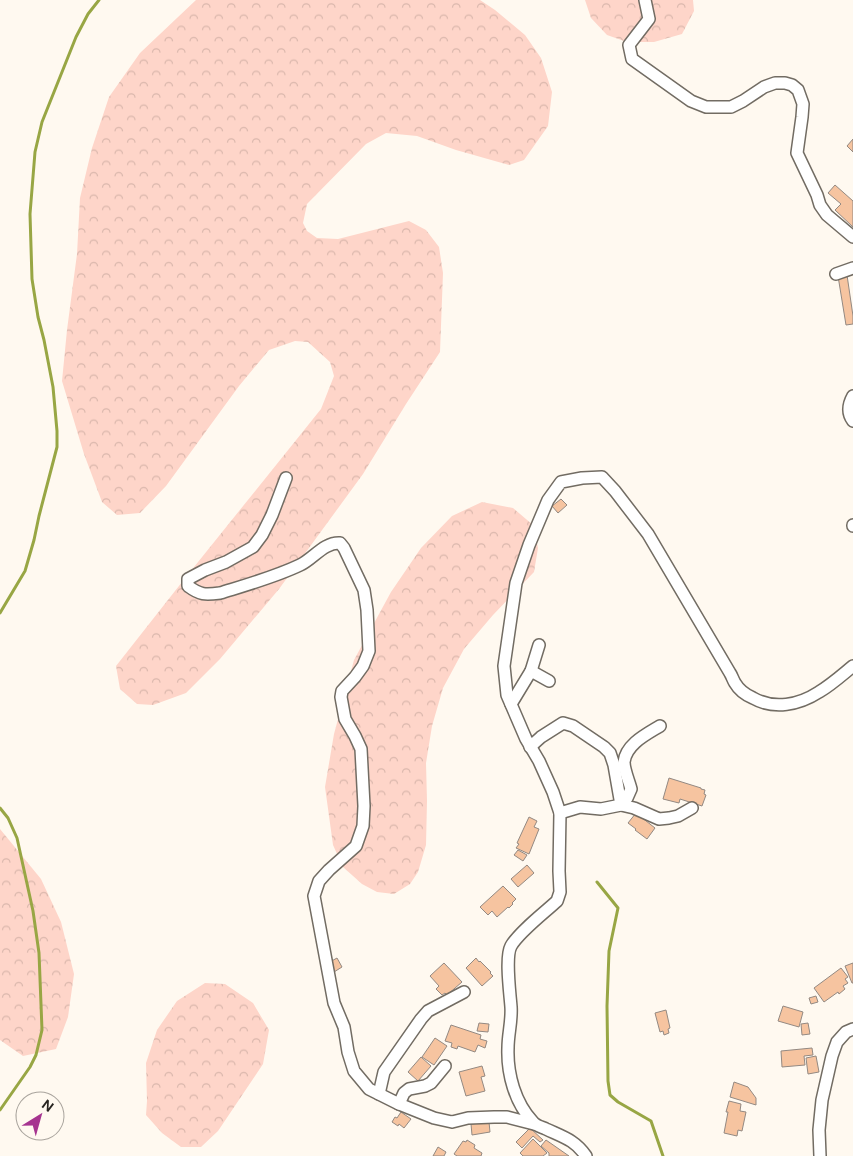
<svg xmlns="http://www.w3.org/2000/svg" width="853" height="1156" viewBox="0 0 853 1156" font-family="'DM Sans',sans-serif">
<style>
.forest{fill:url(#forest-crowns)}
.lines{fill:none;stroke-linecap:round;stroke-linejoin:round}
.stream{stroke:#98a644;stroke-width:3}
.building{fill:#f6c4a0;stroke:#938982}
.street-casing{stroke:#726c63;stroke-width:14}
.street{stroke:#fff;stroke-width:11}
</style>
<defs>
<pattern id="forest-crowns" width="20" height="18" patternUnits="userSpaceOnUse" patternTransform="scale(1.25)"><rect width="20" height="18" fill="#fed5c9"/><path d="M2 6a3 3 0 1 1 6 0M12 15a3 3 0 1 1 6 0" fill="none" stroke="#dab7ac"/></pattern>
</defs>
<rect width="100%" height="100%" fill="#fff9f0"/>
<g class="forest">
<path d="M196,0H480L495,10L525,35L541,58L552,92L548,126L524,160L509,165L456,150L417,136L386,133L366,144L307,204L303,223L307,231L317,238L338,239L409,221L426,230L439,247L443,273L440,352L406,404L363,474L279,589L220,659L186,693L153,705L137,704L120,689L116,666L186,577L321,409L334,376L330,362L308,342L295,341L269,350L239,386L166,486L140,513L117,515L102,502L84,454L62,381L67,330L77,254L80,198L92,148L109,97L140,53Z"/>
<path d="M585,0H693L694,11L682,34L654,42H627L607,35L591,18Z"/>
<path d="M482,502L513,508L533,525L538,548L534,572L493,615L464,649L443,688L432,726L426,763L427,801L426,845L418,872L410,884L394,894L377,892L362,884L343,867L333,845L325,787L334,734L354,660L391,592L421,548L452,516Z"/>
<path d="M0,829L41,879L61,922L74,974L68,1017L56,1049L23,1056L0,1040Z"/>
<path d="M205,983L225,984L253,1003L269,1030L263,1064L218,1131L201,1147H181L162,1133L146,1115L147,1101L146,1063L157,1030L177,1001Z"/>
</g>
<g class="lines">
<g class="stream">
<path d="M0,613L25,571L34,540L39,516L57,447V431L53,387L44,340L38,317L32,279L30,214L35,152L42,122L76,37L88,14L99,0"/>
<path d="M0,808L8,818L17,838L33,911L39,953L42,1030L36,1055L30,1067L0,1110"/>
<path d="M597,882L618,908L609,951L607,1006L608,1081L610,1095L618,1102L651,1121L663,1156"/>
</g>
</g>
<g class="building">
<path d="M853,139V152L847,146Z"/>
<path d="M835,185L853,201V227L835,210L841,204L828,193Z"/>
<path d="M847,275L853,316V324L846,325L838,276Z"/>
<path d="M561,499L567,505L558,513L552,506Z"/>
<path d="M669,778L701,788V789L705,790L704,794L706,795L702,806L680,799L679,803L663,799Z"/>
<path d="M636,813L655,828L647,839L635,830L636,829L628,823Z"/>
<path d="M529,817L537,821L534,827L539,829L529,854L516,848L519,844L517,843Z"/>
<path d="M518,850L527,855L523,861L514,855Z"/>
<path d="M527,865L534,873L518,887L511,879Z"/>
<path d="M503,886L516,899L512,903L513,904L509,908L508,907L497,917L492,911L488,915L480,907Z"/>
<path d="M337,958L342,967L334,972L328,963Z"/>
<path d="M476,958L479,962L480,961L491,972L490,973L493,976L482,986L466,968Z"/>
<path d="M444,963L462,982L447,995L445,993L442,995L436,989L439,986L430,976Z"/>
<path d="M853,963V983H852L845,966Z"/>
<path d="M841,968L848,977L845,979L848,983L843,986L845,989L839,994L838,992L824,1002L814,988Z"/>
<path d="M816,996L818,1002L811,1004L809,998Z"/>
<path d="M783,1006L803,1012L799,1027L778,1021Z"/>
<path d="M666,1010L670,1028L668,1029L669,1033L664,1035L663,1031L660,1032L655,1013Z"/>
<path d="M479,1023L489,1024L488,1032L477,1031Z"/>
<path d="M808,1023L810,1034L802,1035L801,1024Z"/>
<path d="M451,1025L481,1035L480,1039L487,1041L485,1048L478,1045L475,1052L458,1046L457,1049L451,1047L452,1043L445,1041Z"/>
<path d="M435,1038L447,1046L434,1065L422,1057Z"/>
<path d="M812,1048L813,1055L804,1056L805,1065L782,1067L781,1051Z"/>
<path d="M816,1056L819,1072L808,1074L806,1058Z"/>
<path d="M421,1057L431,1066L418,1081L408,1072Z"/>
<path d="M482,1066L485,1076L481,1077L485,1091L466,1096L459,1072Z"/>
<path d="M734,1082L748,1087L756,1098V1105L730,1097Z"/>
<path d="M729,1101L741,1104L740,1111L746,1112L742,1131L738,1130L737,1136L724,1133L728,1112H726Z"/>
<path d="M401,1112L411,1119L404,1128L399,1124L398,1126L392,1122L395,1117L397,1118Z"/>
<path d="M489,1122L490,1132L472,1135L471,1124Z"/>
<path d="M530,1128L543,1140L540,1142L533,1136L522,1148L516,1142Z"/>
<path d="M533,1139L547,1153L543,1156H523L520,1153Z"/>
<path d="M467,1140L475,1145L474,1148L482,1153L481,1156H457L454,1154L463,1141L466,1142Z"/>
<path d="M546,1140L569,1156H549V1153L541,1146Z"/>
<path d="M438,1147L446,1152L444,1156H433Z"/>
</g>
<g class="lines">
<g class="street-casing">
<g id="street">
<path d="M645,0L649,19L629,45L632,59L691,101L706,107H731L743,101L764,87L775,83H785L792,85L798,90L803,104L802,117L797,153L817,195L820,205L827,215L853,237"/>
<path d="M836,274L853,268"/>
<path d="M853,396C848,405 847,413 853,421"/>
<path d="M286,478L272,515L262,535L253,547L226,562L205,570L188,579V586C200,595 205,595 220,593C246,585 275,577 300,565C313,559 324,542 340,543L344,548L364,590L367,610L369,651L363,666L355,677L342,691L341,697L345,719L355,736L361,749L364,806L363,826L356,846L329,870L319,881L314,896L334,1003L344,1027L348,1052L354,1071L369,1089L399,1104L434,1118L452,1122L468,1118L494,1117H507L534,1124"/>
<path d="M853,526V525"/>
<path d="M531,671L549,681"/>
<path d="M511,704L531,671L539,645"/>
<path d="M530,747L541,737L563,723L573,726L604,747L610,753L614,765L621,805L634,808L659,819L669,818L678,816L692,808"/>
<path d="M560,813L580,807L601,809L621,805L627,798L631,789C629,781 624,770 624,762C626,744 647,734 660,726"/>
<path d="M379,1094L384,1072L421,1019L428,1011L464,992"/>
<path d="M399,1104L404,1093L409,1089L425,1086L431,1083L445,1066"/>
<path d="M586,1156C575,1140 563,1137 546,1129C542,1127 536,1126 533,1122C515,1103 507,1074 508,1048C508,1034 512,1021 511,1007C510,993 505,957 511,946C519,932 544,913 557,901L560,892L559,871L560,813L553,792L539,761L526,739L507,695L504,666L516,583L529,545L548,500L561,482L582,478L602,477L615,491L648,534L730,673C732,676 733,680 735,683C739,690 746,695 753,698C774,710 799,705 819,692C831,685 842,675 853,666"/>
<path d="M820,1156L819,1130L822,1100L832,1056L837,1042L846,1032L853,1029"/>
</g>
</g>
<use href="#street" class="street"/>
</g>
<g transform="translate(40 1116) rotate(37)"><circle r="24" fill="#fff9f0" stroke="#a9a49d"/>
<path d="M0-4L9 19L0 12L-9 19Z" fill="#a63490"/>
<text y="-8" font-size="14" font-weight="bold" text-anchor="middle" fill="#282521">N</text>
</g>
</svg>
